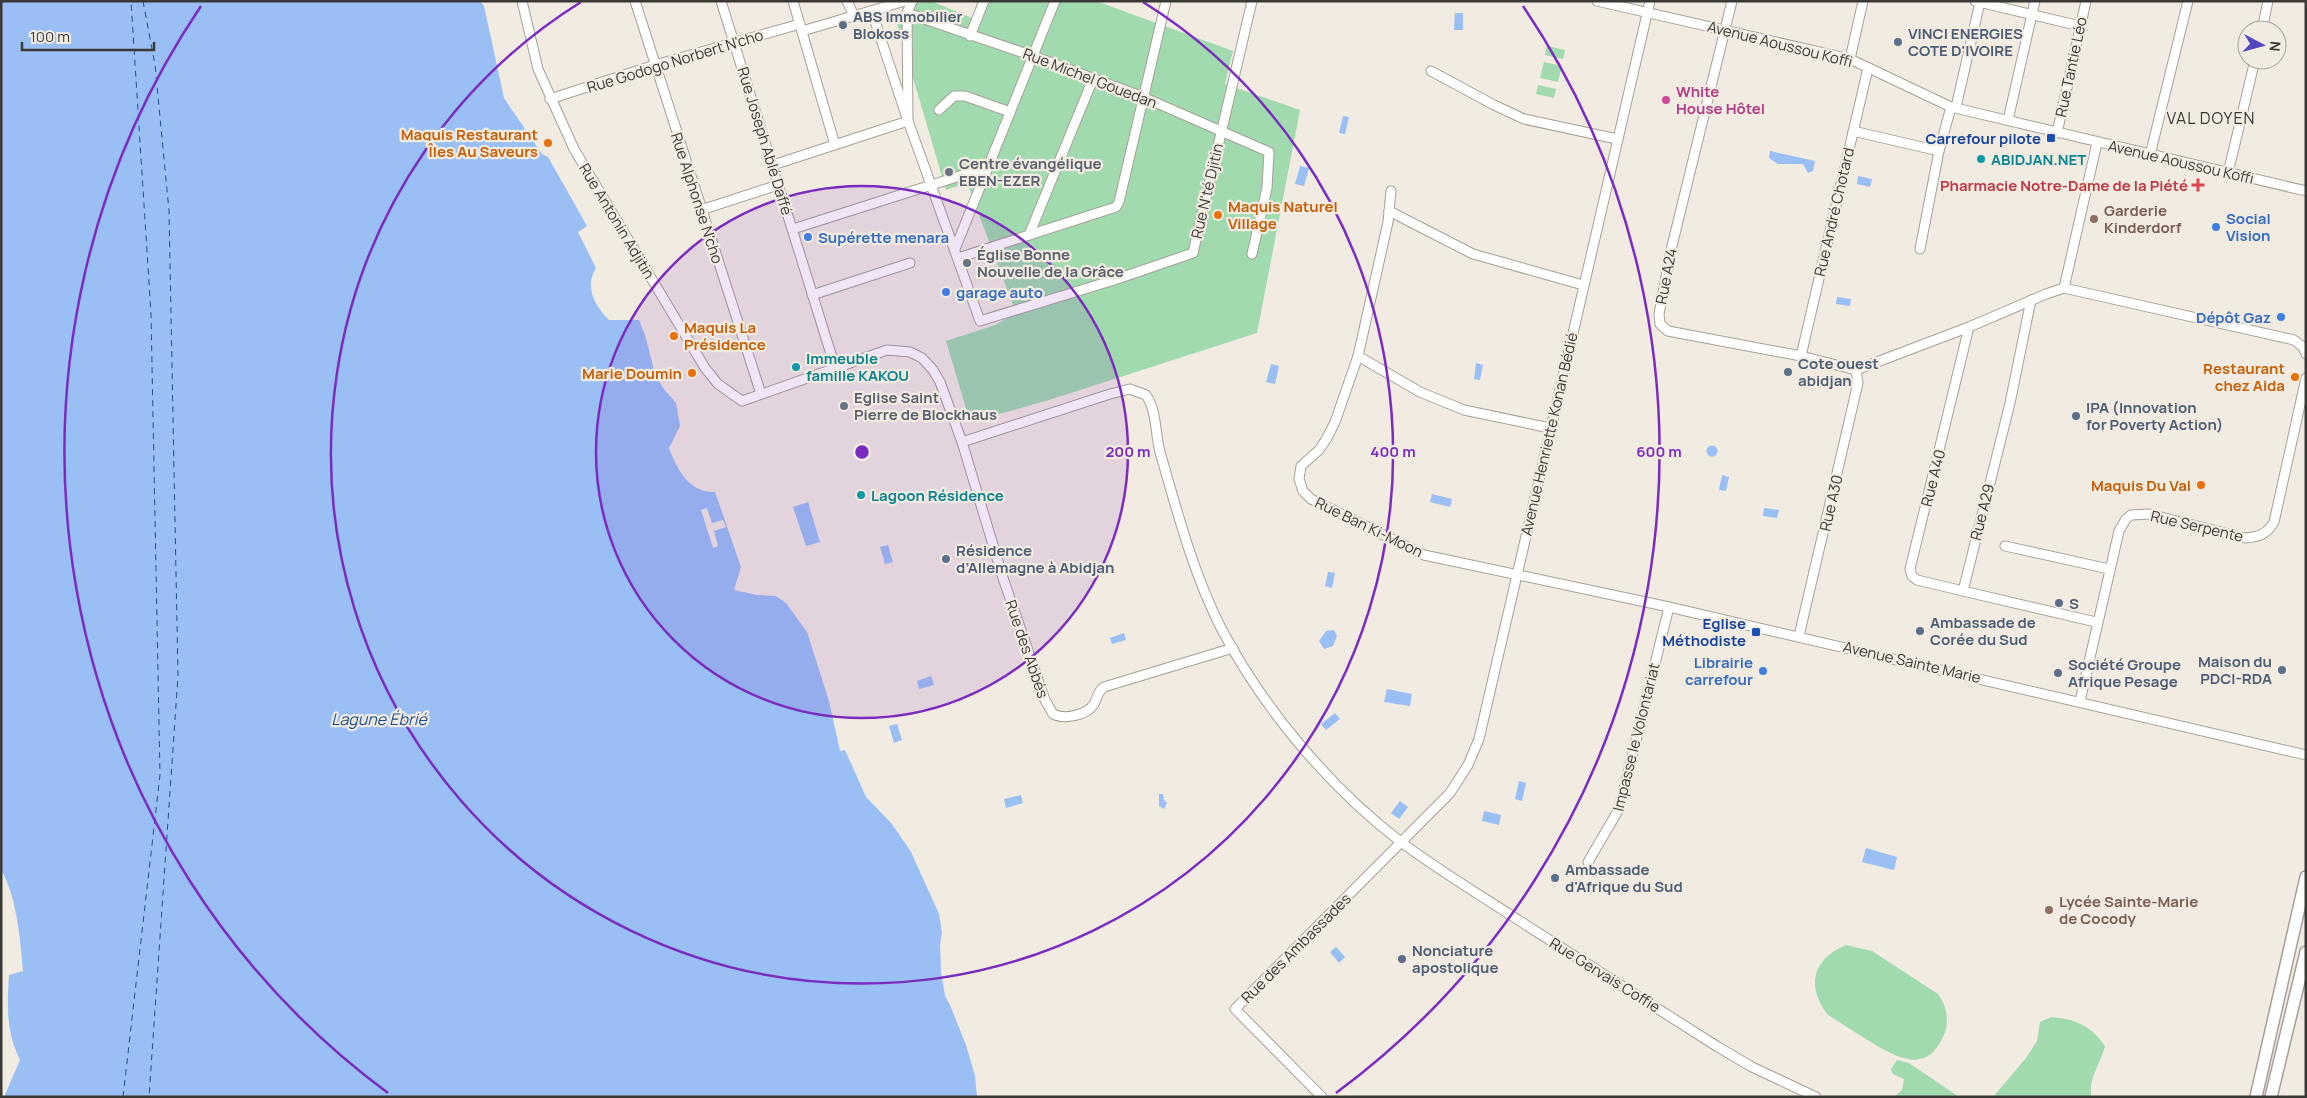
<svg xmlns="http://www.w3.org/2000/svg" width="2307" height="1098" viewBox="0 0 2307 1098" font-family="Manrope,sans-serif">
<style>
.green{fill:#a0daae}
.water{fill:#99bff4}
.pier{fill:#f1ebe2}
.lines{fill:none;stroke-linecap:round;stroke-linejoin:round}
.ferry{stroke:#1e4f8d;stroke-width:1;stroke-dasharray:6 5;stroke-linecap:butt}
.minor-casing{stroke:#a6a098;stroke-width:11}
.major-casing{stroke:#a6a098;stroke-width:14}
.minor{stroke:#fff;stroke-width:9}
.major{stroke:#fff;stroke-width:11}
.ring{fill:none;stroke:#7b2cbf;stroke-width:2.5}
.service-dot{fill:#5c6f8a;stroke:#f1ebe2;stroke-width:2}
.hotel-dot{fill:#d1479c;stroke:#f1ebe2;stroke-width:2}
.transit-dot{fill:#1a4fb4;stroke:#f1ebe2;stroke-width:2}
.food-dot{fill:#e8710a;stroke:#f1ebe2;stroke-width:2}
.culture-dot{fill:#0f9aa8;stroke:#f1ebe2;stroke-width:2}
.worship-dot{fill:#6b7280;stroke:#f1ebe2;stroke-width:2}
.health-dot{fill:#e0444e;stroke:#f1ebe2;stroke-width:2}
.education-dot{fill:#8d6e63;stroke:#f1ebe2;stroke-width:2}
.shop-dot{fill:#3f7fe0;stroke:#f1ebe2;stroke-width:2}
.labels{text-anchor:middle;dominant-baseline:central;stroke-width:4.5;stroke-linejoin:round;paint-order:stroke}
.service-label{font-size:15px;font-weight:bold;fill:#4e5e75;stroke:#f1ebe2;text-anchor:start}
.street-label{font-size:15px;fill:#3b3936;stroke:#f1ebe2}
.hotel-label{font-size:15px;font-weight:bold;fill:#b23c85;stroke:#f1ebe2;text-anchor:start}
.food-label{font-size:15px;font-weight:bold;fill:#c56008;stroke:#f1ebe2;text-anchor:end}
.transit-label{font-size:15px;font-weight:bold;fill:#164399;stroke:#f1ebe2;text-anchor:end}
.culture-label{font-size:15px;font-weight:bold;fill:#0d838f;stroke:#f1ebe2;text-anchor:start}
.worship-label{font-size:15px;font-weight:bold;fill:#5b616d;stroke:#f1ebe2;text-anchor:start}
.health-label{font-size:15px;font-weight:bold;fill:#be3a42;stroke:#f1ebe2;text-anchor:end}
.education-label{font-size:15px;font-weight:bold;fill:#785e54;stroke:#f1ebe2;text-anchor:start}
.shop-label{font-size:15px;font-weight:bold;fill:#366cbe;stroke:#f1ebe2;text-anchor:start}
.neighbourhood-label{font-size:16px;letter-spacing:1px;fill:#3b3936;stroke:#f1ebe2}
.water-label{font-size:16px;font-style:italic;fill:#1e4f8d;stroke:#f1ebe2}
.centre{fill:#7b2cbf;stroke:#f1ebe2;stroke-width:2.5}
.ring-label{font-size:15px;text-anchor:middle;font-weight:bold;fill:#7b2cbf;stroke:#f1ebe2;stroke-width:4.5;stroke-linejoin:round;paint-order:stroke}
</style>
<rect width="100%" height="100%" fill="#f1ebe2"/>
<g class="green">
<path d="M919,1H931L972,18L978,1H1096L1233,51L1225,84L1300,110L1257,333L1049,400L970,422L946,341L995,325L1016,313L967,183L946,190L896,20Z"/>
<path d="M1547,46L1565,50L1563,59L1545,55Z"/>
<path d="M1544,62L1562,66L1558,82L1540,78Z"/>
<path d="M1538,85L1556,89L1554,98L1536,94Z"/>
<path d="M1846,945L1872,951L1938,994C1947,1006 1950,1023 1943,1037C1925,1077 1892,1055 1866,1039C1853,1031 1840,1023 1827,1014C1806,985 1813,959 1846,945Z"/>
<path d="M2051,1017C2076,1019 2091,1026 2105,1046C2101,1063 2089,1076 2091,1095L2093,1097H1993L2026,1058L2037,1041L2040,1022Z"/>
<path d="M1897,1060L1909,1063L1959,1097H1894L1902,1090L1904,1079L1893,1074L1891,1069Z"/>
</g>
<g class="water">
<path d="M1,1H480L484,6L504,98L542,154L548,157L587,226L578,232L596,268C584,287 595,306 609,320H639L645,335L655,374L663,388L676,403L680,426L669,448C677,469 689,493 715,492L741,567L734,590L757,595L776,596L786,603L807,632L829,701L840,751L845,750L866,797L892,824L911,852L939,914L942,933L940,944L941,972L945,996L950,1005L966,1045L975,1076L977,1097H4L20,1060C6,1031 7,1007 9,975L23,971C20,937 17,899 1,869Z"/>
<path d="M1455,13H1463V30H1454Z"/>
<path d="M1343,116L1349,117L1345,134L1339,133Z"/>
<path d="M1770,151L1815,161L1813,171L1808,173L1803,164H1778L1769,158Z"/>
<path d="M1300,166L1309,168L1304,186L1295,184Z"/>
<path d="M1858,176L1872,179L1870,187L1857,184Z"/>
<path d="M1837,297L1851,299L1850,306L1836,304Z"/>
<path d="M1476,363L1483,365L1480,380L1474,379Z"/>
<path d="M1271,364L1279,366L1275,384L1266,382Z"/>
<circle cx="1712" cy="451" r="5.5"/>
<path d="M1722,475L1729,477L1726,491L1719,490Z"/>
<path d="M1432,494L1452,499L1450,507L1430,502Z"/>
<path d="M808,502L820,542L806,546L793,507Z"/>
<path d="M1764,508L1779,510L1777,518L1763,516Z"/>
<path d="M888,545L893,562L885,564L880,547Z"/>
<path d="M1328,572L1335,573L1332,588L1325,586Z"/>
<path d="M1334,630L1337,636L1333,646L1324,649L1319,641L1326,631Z"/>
<path d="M1124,633L1126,640L1112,644L1110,638Z"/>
<path d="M931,676L934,685L919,689L917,681Z"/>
<path d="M1387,689L1412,694L1410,706L1384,702Z"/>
<path d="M1335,713L1340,719L1326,730L1321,724Z"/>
<path d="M897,724L902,740L894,743L889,726Z"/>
<path d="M1519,781L1526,783L1522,801L1515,799Z"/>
<path d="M1159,794H1163L1164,800L1167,803L1164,809L1159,806Z"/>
<path d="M1021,795L1023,803L1006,808L1004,799Z"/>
<path d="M1400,801L1408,807L1399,819L1391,813Z"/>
<path d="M1484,811L1501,815L1499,825L1482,821Z"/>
<path d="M1866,848L1897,857L1894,870L1862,862Z"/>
<path d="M1336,947L1345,957L1339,963L1330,952Z"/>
</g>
<path class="pier" d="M707,508L712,523L723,520L726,527L714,531L718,546L713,548L701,510Z"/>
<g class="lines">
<g class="ferry">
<path d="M143,1L155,65L169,211L178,676L149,1097"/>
<path d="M123,1097L160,775L151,314L131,1"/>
</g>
<g class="minor-casing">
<g id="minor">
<path d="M522,1L538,69L574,149L705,368L718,384L742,401L887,350L910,352L922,358L933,370L940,382L962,442L1003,578L1045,700L1053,714C1065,720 1087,715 1094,704C1098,697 1097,692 1104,687L1233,648"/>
<path d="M635,1L761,394"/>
<path d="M721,1L835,367"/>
<path d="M793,1L835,145"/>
<path d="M847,1L854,16"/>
<path d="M1597,1L1850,59L1951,107L2306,191"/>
<path d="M1732,1L1671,250L1659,314L1660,324L1668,331L1801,356L1856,370"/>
<path d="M1975,1L2080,26"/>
<path d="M872,12L908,121L980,321L1114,280L1193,253L1252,1"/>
<path d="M907,13L1033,56L1143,97L1269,152L1267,188L1252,254"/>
<path d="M2262,30L2268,1"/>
<path d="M802,31L905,1"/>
<path d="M970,36L984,1"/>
<path d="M1850,59L1863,1"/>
<path d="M1431,71L1494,105L1524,119L1617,139"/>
<path d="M550,99L655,65L800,24"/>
<path d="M1956,107L1980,2"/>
<path d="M939,110L954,96H965L1010,112"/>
<path d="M2008,120L2035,1"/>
<path d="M1853,131L1939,151"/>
<path d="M2057,133L2086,1"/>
<path d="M2150,155L2188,1"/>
<path d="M773,165L908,121L907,13L912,1"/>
<path d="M2228,173L2255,60"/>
<path d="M1391,191L1388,222L1358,356L1335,422L1327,438L1319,450L1301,466L1299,479L1303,491L1311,499L1424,555L1669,607L2306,755"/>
<path d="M701,210L778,185"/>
<path d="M1389,211L1473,254L1583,285"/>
<path d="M793,229L988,167"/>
<path d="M1029,235L1093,79"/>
<path d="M955,249L1055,1"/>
<path d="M1920,249L1939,151L1951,107"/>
<path d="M958,258L1116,207L1119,202L1166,1"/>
<path d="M2064,288L2097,143"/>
<path d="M812,295L910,263"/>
<path d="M2031,300L2010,403L1963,591L2096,622"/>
<path d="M1358,356L1420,392L1464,410L1550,428"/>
<path d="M1801,356L1868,68"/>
<path d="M1856,370L1969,327L2046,294L2064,288L2294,340L2303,347L2306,354"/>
<path d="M962,442L1110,394L1130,389L1146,395C1157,411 1155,433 1160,452C1177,511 1193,573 1221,628C1263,708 1329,787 1401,842C1441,872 1485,898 1526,925C1590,966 1654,1006 1718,1047L1752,1067L1816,1097"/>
<path d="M2005,546L2109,569"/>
<path d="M1963,591L1917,580L1912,576L1910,569L1969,327"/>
<path d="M1799,636L1858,383L1856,370"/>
<path d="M2080,701L2119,531L2126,519L2131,515L2149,514L2245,538C2259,537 2267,534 2274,522L2306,378"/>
<path d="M1588,862L1619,809L1669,607"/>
<path d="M1322,1097L1235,1009L1450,793L1468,765L1479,739L1650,1"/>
</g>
</g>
<g class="major-casing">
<g id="major">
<path d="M2256,1097L2306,877"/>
<path d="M2271,1097L2306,952"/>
</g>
</g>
<use href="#minor" class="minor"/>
<use href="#major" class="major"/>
</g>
<circle cx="862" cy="452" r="266" fill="#7b2cbf" fill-opacity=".12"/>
<g class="ring">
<circle cx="862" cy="452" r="266"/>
<path d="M1143 2A531 531 0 1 1 581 2"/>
<path d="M388 1093A797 797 0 0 1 201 6M1523 6A797 797 0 0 1 1336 1093"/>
</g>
<g class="service-dot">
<circle cx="843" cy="25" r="5"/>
<circle cx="1898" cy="42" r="5"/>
<circle cx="1788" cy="372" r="5"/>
<circle cx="2076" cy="416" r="5"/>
<circle cx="946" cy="559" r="5"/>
<circle cx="2059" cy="603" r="5"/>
<circle cx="1920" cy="631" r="5"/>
<circle cx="2282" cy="670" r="5"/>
<circle cx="2058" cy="673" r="5"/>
<circle cx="1555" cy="878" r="5"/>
<circle cx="1402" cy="959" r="5"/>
</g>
<circle class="hotel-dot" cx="1666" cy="100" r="5"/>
<g class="transit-dot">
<rect x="2046" y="133" width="10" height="10" rx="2.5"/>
<rect x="1751" y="627" width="10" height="10" rx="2.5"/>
</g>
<g class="food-dot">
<circle cx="548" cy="143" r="5"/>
<circle cx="1218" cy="215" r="5"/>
<circle cx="674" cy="336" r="5"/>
<circle cx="692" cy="373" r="5"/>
<circle cx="2295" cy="377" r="5"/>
<circle cx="2201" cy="485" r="5"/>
</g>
<g class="culture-dot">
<circle cx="1981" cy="159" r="5"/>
<circle cx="796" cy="367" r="5"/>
<circle cx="861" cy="495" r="5"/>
</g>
<g class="worship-dot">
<circle cx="949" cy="172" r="5"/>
<circle cx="967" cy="263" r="5"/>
<circle cx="844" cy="406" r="5"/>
</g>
<path class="health-dot" d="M2195.5 177.5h5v5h5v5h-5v5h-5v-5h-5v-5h5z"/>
<g class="education-dot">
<circle cx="2094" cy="219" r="5"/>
<circle cx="2049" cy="910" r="5"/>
</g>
<g class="shop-dot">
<circle cx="2216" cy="227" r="5"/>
<circle cx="808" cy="237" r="5"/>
<circle cx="946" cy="292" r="5"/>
<circle cx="2281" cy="317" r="5"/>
<circle cx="1763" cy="671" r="5"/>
</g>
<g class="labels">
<g class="service-label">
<text x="853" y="16">ABS Immobilier<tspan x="853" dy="17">Blokoss</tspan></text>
<text x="1908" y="33">VINCI ENERGIES<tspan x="1908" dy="17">COTE D'IVOIRE</tspan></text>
<text x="1798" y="363">Cote ouest<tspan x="1798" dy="17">abidjan</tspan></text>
<text x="2086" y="407">IPA (Innovation<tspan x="2086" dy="17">for Poverty Action)</tspan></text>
<text x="956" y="550">Résidence<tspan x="956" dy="17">d’Allemagne à Abidjan</tspan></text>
<text x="2069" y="603">S</text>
<text x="1930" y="622">Ambassade de<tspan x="1930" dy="17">Corée du Sud</tspan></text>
<text x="2272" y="661" text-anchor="end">Maison du<tspan x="2272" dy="17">PDCI-RDA</tspan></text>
<text x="2068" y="664">Société Groupe<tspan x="2068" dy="17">Afrique Pesage</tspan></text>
<text x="1565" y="869">Ambassade<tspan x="1565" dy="17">d'Afrique du Sud</tspan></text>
<text x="1412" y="950">Nonciature<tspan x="1412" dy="17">apostolique</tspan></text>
</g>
<g class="street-label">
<text transform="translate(1780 44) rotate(14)">Avenue Aoussou Koffi</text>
<text transform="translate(675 61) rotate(-17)">Rue Godogo Norbert N'cho</text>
<text transform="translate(2071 67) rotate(-78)">Rue Tantie Léo</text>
<text transform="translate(1090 78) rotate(21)">Rue Michel Gouedan</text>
<text transform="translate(765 141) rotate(73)">Rue Joseph Ablé Daffé</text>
<text transform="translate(2181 162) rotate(13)">Avenue Aoussou Koffi</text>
<text transform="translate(1207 191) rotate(-77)">Rue N'té Djitin</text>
<text transform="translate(697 198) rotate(72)">Rue Alphonse N'cho</text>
<text transform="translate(1834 212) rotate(-77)">Rue André Chotard</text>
<text transform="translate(617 221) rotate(59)">Rue Antonin Adjitin</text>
<text transform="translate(1666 276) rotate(-79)">Rue A24</text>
<text transform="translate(1549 434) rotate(-77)">Avenue Henriette Konan Bédié</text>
<text transform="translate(1933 478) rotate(-76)">Rue A40</text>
<text transform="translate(1831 503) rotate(-77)">Rue A30</text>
<text transform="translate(1982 512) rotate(-76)">Rue A29</text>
<text transform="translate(2197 526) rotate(13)">Rue Serpente</text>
<text transform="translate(1369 527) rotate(26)">Rue Ban Ki-Moon</text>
<text transform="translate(1027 649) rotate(71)">Rue des Abbés</text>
<text transform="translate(1912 662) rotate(13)">Avenue Sainte Marie</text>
<text transform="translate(1636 737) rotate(-76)">Impasse le Volontariat</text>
<text transform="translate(1296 948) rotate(-45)">Rue des Ambassades</text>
<text transform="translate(1605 975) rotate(32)">Rue Gervais Coffie</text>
</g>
<g class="hotel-label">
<text x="1676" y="91">White<tspan x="1676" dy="17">House Hôtel</tspan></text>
</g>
<g class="food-label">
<text x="538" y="134">Maquis Restaurant<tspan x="538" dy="17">Îles Au Saveurs</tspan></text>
<text x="1228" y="206" text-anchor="start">Maquis Naturel<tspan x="1228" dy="17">Village</tspan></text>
<text x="684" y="327" text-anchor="start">Maquis La<tspan x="684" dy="17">Présidence</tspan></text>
<text x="2285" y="368">Restaurant<tspan x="2285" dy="17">chez Aida</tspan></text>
<text x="682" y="373">Marie Doumin</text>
<text x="2191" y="485">Maquis Du Val</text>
</g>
<g class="transit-label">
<text x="2041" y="138">Carrefour pilote</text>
<text x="1746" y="623">Eglise<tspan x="1746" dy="17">Méthodiste</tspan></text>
</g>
<g class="culture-label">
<text x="1991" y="159">ABIDJAN.NET</text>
<text x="806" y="358">Immeuble<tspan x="806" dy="17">famille KAKOU</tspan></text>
<text x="871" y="495">Lagoon Résidence</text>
</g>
<g class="worship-label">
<text x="959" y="163">Centre évangélique<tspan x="959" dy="17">EBEN-EZER</tspan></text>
<text x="977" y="254">Église Bonne<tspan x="977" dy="17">Nouvelle de la Grâce</tspan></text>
<text x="854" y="397">Eglise Saint<tspan x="854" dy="17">Pierre de Blockhaus</tspan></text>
</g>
<g class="health-label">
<text x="2188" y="185">Pharmacie Notre-Dame de la Piété</text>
</g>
<g class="education-label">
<text x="2104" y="210">Garderie<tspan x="2104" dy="17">Kinderdorf</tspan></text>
<text x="2059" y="901">Lycée Sainte-Marie<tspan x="2059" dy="17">de Cocody</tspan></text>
</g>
<g class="shop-label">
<text x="2226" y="218">Social<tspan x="2226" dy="17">Vision</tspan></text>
<text x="818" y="237">Supérette menara</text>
<text x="956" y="292">garage auto</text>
<text x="2271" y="317" text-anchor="end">Dépôt Gaz</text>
<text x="1753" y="662" text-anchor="end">Librairie<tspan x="1753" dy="17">carrefour</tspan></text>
</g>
<g class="neighbourhood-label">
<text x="2211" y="118">VAL DOYEN</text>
</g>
<g class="water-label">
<text x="379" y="719">Lagune Ébrié</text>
</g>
</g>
<circle cx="862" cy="452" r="8" class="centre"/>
<g class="ring-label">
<text x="1128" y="457">200 m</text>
<text x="1393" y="457">400 m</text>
<text x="1659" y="457">600 m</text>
</g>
<rect width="2307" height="1098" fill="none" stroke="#3b3936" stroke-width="5"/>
<g transform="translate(2262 45) rotate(96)"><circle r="24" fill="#f1ebe2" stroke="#a8a49d"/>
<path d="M0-4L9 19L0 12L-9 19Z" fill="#5347be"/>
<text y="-8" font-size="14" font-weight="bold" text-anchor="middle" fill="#3b3936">N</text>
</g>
<path d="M22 42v8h132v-8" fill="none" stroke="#3b3936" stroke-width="2.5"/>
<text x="30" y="42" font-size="15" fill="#3b3936" stroke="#f1ebe2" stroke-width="4" paint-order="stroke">100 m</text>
</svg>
